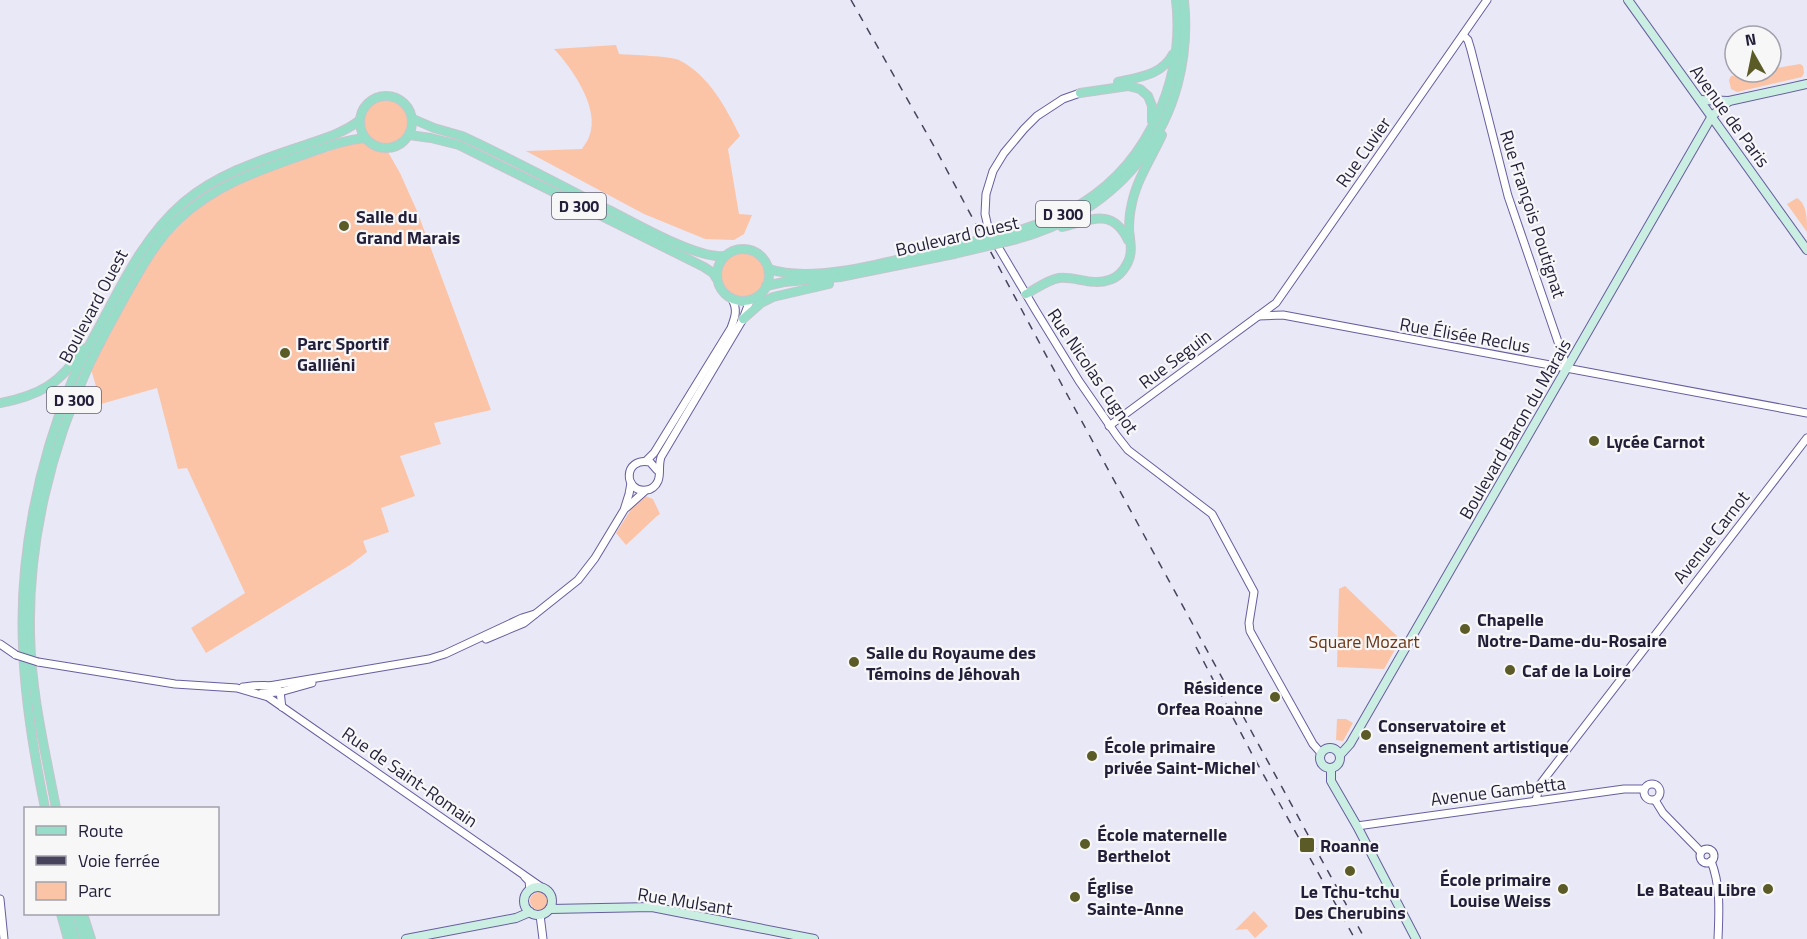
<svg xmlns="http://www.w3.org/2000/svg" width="1807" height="939" viewBox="0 0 1807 939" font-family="'Titillium Web',sans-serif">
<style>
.green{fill:#fbc4a7}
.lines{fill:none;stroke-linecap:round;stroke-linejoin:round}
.tertiary-casing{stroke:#675e9e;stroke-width:9}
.secondary-casing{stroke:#675e9e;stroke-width:10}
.primary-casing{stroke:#c6c5cc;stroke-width:10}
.tertiary{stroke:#fff;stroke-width:7}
.secondary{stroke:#cbeee3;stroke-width:8}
.primary{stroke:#97ddc7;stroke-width:8}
.rail{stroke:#47435c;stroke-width:1.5;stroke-dasharray:8 8;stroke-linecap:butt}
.tertiary-bridge-casing{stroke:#675e9e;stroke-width:9;stroke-linecap:butt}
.primary-bridge-casing{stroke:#c6c5cc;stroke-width:10;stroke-linecap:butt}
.tertiary-bridge{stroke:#fff;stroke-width:7}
.primary-bridge{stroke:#97ddc7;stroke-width:8}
.poi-dot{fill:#5b5b28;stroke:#f7f7f7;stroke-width:2}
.labels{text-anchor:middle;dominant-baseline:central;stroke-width:4.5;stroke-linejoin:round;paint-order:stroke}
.shield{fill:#f7f7f7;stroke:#636073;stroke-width:1.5}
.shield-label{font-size:16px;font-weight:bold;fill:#231f3a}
.street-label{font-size:18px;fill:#231f3a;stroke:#f7f7f7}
.poi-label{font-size:18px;font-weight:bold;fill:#231f3a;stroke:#f7f7f7;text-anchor:start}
.park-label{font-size:18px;fill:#6b3616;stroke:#f7f7f7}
</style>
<rect width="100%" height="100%" fill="#e9e8f7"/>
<g class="green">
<path d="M616,45L619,54C631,55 670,56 679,60C709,75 726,108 740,136L728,149L739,214L752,215L744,234L734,240L705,239L644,214L526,151L582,149C584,145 588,141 589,137C601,109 572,68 554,49Z"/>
<path d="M1800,64L1803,66L1804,73L1802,77L1737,92L1731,89L1729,80L1731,76L1756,72H1771V69Z"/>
<circle cx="386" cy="122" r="23"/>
<path d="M357,142H363L377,151L388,152L400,173L417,211L491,410L434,423L441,444L400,456L415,496L381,508L389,532L363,541L367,552L350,565L206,653L191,628L245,593L187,468L178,469L157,388L101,404L91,369C127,298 162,218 239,182C249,178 259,175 269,171C298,161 327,152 357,142Z"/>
<path d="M1797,198C1807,204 1807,219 1807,232L1787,204Z"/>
<circle cx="742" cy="274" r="23"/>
<path d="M645,496L653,499L660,514L657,516L626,545L616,533L637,500Z"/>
<path d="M1345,586L1397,636V646L1384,669L1337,667L1339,589Z"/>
<path d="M1337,719H1346L1353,723L1343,741L1336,740Z"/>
<circle cx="539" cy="901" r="9"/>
<path d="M1254,911L1268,926L1255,938L1247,929L1235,930Z"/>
</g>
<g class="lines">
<g class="tertiary-casing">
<g id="tertiary">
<path d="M1463,35L1468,40L1471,50L1508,196L1567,368"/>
<path d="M1080,93L1063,99L1037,116L1024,129L1004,153L993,171L986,194L985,214L988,227L994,240L1036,311L1079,381L1117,436L1128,450L1212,514L1254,592L1249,623L1250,631L1313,744L1321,753"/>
<path d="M1258,316L1283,315L1807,413"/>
<path d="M1109,426L1276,303L1487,0"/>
<path d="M646,461L654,453L731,328C735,317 738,310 732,299"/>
<path d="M657,470L650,462C622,457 624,493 646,490C651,490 656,486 658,481C661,474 658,466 661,457L743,319L750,300"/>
<path d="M626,508L645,491"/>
<path d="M486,639L524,623L578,580L595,558L624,510L629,494L631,483"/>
<path d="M0,644L16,655"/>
<path d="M38,662L175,684L237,688L268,697L544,889"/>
<path d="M269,686L429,659L445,654L522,618L535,614"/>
<path d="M243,687C252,686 275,682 280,692C281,696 281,703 282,707"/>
<path d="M262,693L280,692L312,683"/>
<circle cx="1652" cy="792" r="8"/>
<path d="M1655,800L1663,813L1701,852"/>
<path d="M1536,801L1539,786L1548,774L1807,438"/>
<path d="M1357,826L1624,789H1644"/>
<circle cx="1707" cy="856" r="7"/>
<path d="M1711,861C1721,886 1719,913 1718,939"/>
<path d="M525,877L529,881L530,890"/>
<path d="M0,899L4,939"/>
<path d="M540,915L543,939"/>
</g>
</g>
<g class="secondary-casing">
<g id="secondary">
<path d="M1628,0L1807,250"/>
<path d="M1700,100L1729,101"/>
<circle cx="1330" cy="758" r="10"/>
<path d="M1340,755L1350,744L1712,116L1729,101L1807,84"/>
<path d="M1331,768V781L1357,826L1416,939"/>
<circle cx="538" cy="901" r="14"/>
<path d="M550,909L652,907L814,939"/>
<path d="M406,939L516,918L530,912"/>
</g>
</g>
<g class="primary-casing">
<g id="primary">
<path d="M1118,82C1140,77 1162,75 1173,54"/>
<path d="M1080,93L1128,86L1140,89L1148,96L1152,106V121"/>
<circle cx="386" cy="122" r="26"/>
<path d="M413,119L434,128L462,136C512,159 560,185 609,210C635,223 697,259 723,256"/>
<path d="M409,135L431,138L459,145L704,267L713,273L716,278"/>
<path d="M1062,227C1091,220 1112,207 1128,240"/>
<path d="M1003,235C1032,227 1059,218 1084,202C1150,160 1185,77 1176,0"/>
<path d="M1005,242C1122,216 1196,120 1184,0"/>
<circle cx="743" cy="275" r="26"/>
<path d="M769,269C817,285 901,258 950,247"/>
<path d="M766,286L784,282L840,277L954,254"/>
<path d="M1026,294C1036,289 1047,280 1059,278C1075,276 1092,286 1109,280C1117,278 1124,270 1128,262C1133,252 1130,240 1129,230C1129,221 1130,211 1132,203C1137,179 1152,157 1162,135"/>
<path d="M743,319L761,303L773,297L829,284"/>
<path d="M0,403C38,396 63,383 82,348"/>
<path d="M45,808C34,755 25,701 23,647C19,557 38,464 72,381C82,357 95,335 107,312C128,272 149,232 184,202C219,173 261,160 302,146C322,139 344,133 360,120"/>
<path d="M56,808C45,750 31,693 30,633C28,541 51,448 89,365C99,344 110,324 121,304C138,274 154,242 180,218C216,185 255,172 300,156C321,149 343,140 365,138"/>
<path d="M61,914L68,939"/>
<path d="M68,914L75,939"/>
<path d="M77,914L84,939"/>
<path d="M83,914L91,939"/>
</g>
</g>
<use href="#tertiary" class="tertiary"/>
<use href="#secondary" class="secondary"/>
<use href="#primary" class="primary"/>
<g class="rail">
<path d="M851,0L935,148L1069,398L1365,939"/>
<path d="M1196,647L1252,754L1355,939"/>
</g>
<g class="tertiary-bridge-casing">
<path id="tertiary-bridge" d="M16,655L38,662"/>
</g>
<g class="primary-bridge-casing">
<g id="primary-bridge">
<path d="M950,247L1003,235"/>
<path d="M954,254L1005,242"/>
</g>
</g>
<use href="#tertiary-bridge" class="tertiary-bridge"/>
<use href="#primary-bridge" class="primary-bridge"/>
</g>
<g class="poi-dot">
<circle cx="344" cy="226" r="6"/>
<circle cx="285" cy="353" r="6"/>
<circle cx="1594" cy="441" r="6"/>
<circle cx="1465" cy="629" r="6"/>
<circle cx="854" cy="662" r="6"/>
<circle cx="1510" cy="670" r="6"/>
<circle cx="1275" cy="697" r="6"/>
<circle cx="1366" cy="735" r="6"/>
<circle cx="1092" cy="756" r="6"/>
<circle cx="1085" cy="844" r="6"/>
<rect x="1299" y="837" width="16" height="16" rx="3"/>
<circle cx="1350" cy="871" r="6"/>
<circle cx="1563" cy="889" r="6"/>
<circle cx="1768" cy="889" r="6"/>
<circle cx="1075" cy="897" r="6"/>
</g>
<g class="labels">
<g class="shield">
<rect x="552" y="193" width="54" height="26" rx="4.5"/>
<rect x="1036" y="201" width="54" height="26" rx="4.5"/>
<rect x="47" y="387" width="54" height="26" rx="4.5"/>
</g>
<g class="shield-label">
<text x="579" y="206">D 300</text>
<text x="1063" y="214">D 300</text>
<text x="74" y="400">D 300</text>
</g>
<g class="street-label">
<text transform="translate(1730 116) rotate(54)">Avenue de Paris</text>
<text transform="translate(1363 152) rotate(-55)">Rue Cuvier</text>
<text transform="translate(1533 214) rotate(72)">Rue François Poutignat</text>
<text transform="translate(957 236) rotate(-13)">Boulevard Ouest</text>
<text transform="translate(93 306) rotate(-62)">Boulevard Ouest</text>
<text transform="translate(1465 335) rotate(10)">Rue Élisée Reclus</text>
<text transform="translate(1175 359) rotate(-37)">Rue Seguin</text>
<text transform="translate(1093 371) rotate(56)">Rue Nicolas Cugnot</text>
<text transform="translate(1515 429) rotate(-60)">Boulevard Baron du Marais</text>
<text transform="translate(1711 537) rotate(-52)">Avenue Carnot</text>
<text transform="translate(410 777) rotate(35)">Rue de Saint-Romain</text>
<text transform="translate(1498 791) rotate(-7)">Avenue Gambetta</text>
<text transform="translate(685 901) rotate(9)">Rue Mulsant</text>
</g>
<g class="poi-label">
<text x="356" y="216">Salle du<tspan x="356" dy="21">Grand Marais</tspan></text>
<text x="297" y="343">Parc Sportif<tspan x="297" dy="21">Galliéni</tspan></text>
<text x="1606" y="441">Lycée Carnot</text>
<text x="1477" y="619">Chapelle<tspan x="1477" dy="21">Notre-Dame-du-Rosaire</tspan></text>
<text x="866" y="652">Salle du Royaume des<tspan x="866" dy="21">Témoins de Jéhovah</tspan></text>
<text x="1522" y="670">Caf de la Loire</text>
<text x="1263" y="687" text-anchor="end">Résidence<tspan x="1263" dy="21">Orfea Roanne</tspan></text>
<text x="1378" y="725">Conservatoire et<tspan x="1378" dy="21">enseignement artistique</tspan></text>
<text x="1104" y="746">École primaire<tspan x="1104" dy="21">privée Saint-Michel</tspan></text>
<text x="1097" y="834">École maternelle<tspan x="1097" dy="21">Berthelot</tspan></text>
<text x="1320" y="845">Roanne</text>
<text x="1551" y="879" text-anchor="end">École primaire<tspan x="1551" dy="21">Louise Weiss</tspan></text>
<text x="1087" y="887">Église<tspan x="1087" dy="21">Sainte-Anne</tspan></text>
<text x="1756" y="889" text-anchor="end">Le Bateau Libre</text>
<text x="1350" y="891" text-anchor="middle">Le Tchu-tchu<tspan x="1350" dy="21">Des Cherubins</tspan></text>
</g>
<g class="park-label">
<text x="1364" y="641">Square Mozart</text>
</g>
</g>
<rect x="24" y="807" width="195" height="108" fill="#f7f7f7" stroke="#a2a1ab" stroke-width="1.5"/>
<rect x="36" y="826" width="30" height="9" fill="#97ddc7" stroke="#a2a1ab" stroke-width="1.5"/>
<text x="78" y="837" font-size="18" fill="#231f3a">Route</text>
<rect x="36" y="856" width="30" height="9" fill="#47435c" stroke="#a2a1ab" stroke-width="1.5"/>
<text x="78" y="867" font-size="18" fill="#231f3a">Voie ferrée</text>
<rect x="36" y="882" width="30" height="18" fill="#fbc4a7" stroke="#a2a1ab" stroke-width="1.5"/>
<text x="78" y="897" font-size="18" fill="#231f3a">Parc</text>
<g transform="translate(1753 54) rotate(351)"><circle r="28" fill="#f7f7f7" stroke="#a2a1ab" stroke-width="1.5"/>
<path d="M0-4.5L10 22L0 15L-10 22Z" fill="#5b5b28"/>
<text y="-9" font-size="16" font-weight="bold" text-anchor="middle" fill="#231f3a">N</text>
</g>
</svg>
